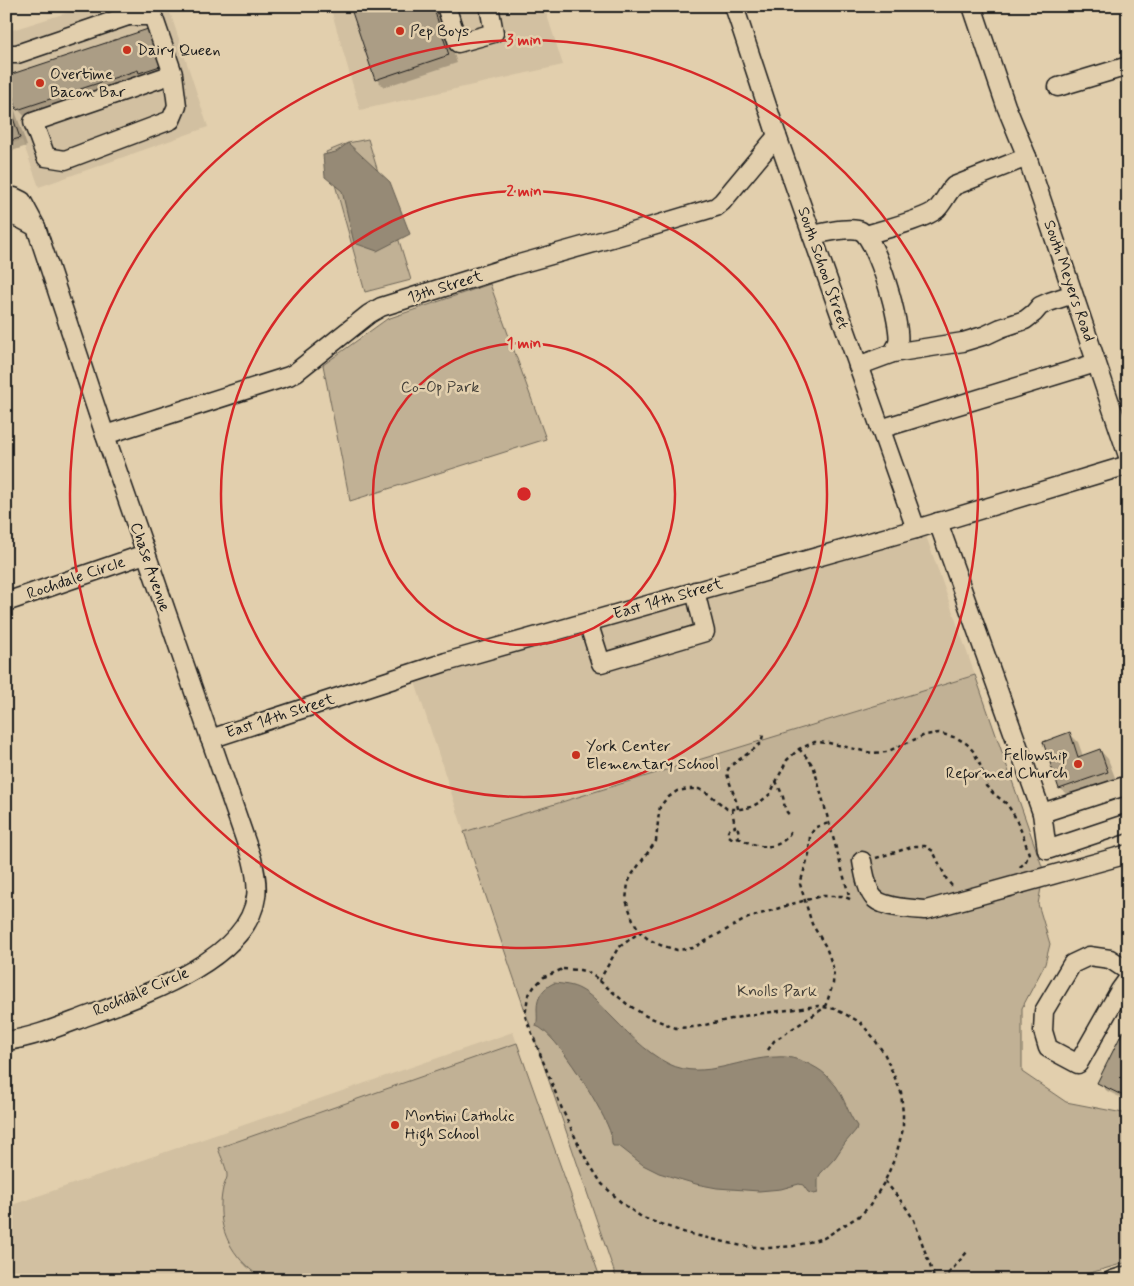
<svg xmlns="http://www.w3.org/2000/svg" width="1134" height="1286" viewBox="0 0 1134 1286" font-family="Mynerve,sans-serif">
<style>
.built{fill:#d2c0a1}
.green{fill:#c1b195;stroke:#6e6658}
.water{fill:#968a76;stroke:#655e52}
.shadow{fill:#0003}
.building{fill:#ab9d85;stroke:#1c1c1c}
.lines{fill:none;stroke-linecap:round;stroke-linejoin:round}
.minor-casing{stroke:#1c1c1c;stroke-width:21}
.path{stroke:#1c1c1c;stroke-width:2.5;stroke-dasharray:4 4;stroke-linecap:butt}
.minor{stroke:#e2cfad;stroke-width:18}
.ring{fill:none;stroke:#d62828;stroke-width:2.5}
.poi-dot{fill:#c8321e;stroke:#e2cfad;stroke-width:2}
.labels{text-anchor:middle;dominant-baseline:central;stroke-width:5;stroke-linejoin:round;paint-order:stroke}
.poi-label{font-size:16px;fill:#1c1c1c;stroke:#e2cfad;text-anchor:start}
.street-label{font-size:16px;fill:#1c1c1c;stroke:#e2cfad}
.park-label{font-size:16px;fill:#45413a;stroke:#e2cfad}
.centre{fill:#d62828;stroke:#e2cfad;stroke-width:2.5}
.ring-label{font-size:15px;text-anchor:middle;font-weight:bold;fill:#d62828;stroke:#e2cfad;stroke-width:5;stroke-linejoin:round;paint-order:stroke}
</style>
<rect width="100%" height="100%" fill="#e2cfad"/>
<filter id="ink" filterUnits="userSpaceOnUse"><feTurbulence type="fractalNoise" baseFrequency=".02" numOctaves="2"/><feDisplacementMap in="SourceGraphic" scale="10" xChannelSelector="R" yChannelSelector="G"/><feConvolveMatrix kernelMatrix="1 2 1 2 8 2 1 2 1" color-interpolation-filters="sRGB"/></filter>
<g filter="url(#ink)">
<g class="built">
<path d="M88,6H168L208,127L39,187L22,140L6,146V32Z"/>
<path d="M330,6H544L563,65L360,110Z"/>
<path d="M925,533L975,675L464,832L414,679Z"/>
<path d="M513,1032L601,1280H6V1207Z"/>
</g>
<g class="green">
<path d="M368,139L411,280L365,292L326,152L348,143Z"/>
<path d="M490,284L546,439L350,501L323,365L387,319Z"/>
<path d="M975,675L1044,872L1038,904L1050,944L1045,964L1022,1008V1072L1066,1102L1128,1114V1262L1066,1280H1050L1047,1273L1024,1280H617L464,832Z"/>
<path d="M517,1043L601,1280H262L263,1279C237,1262 219,1236 221,1204C221,1199 222,1193 223,1188C224,1185 226,1181 227,1177C228,1170 220,1155 218,1148Z"/>
</g>
<g class="water">
<path d="M348,143L390,182L410,234L377,251L354,243L342,191L325,177L323,155L336,152Z"/>
<path d="M554,983C563,984 573,985 580,989C590,994 598,1003 606,1011C624,1029 646,1053 669,1064C704,1081 742,1057 777,1057C788,1056 797,1059 807,1063C813,1066 821,1070 826,1075C829,1079 833,1082 836,1086C845,1099 848,1114 857,1126L856,1130L845,1143L835,1158L820,1174L818,1180V1193L814,1194L808,1192L803,1185L799,1184L781,1189L759,1191L717,1188L696,1184L659,1173L643,1165L619,1146H613C611,1141 612,1139 611,1135C606,1114 555,1031 536,1026C538,1020 537,1016 537,1009C537,997 543,988 554,983Z"/>
</g>
<g class="shadow">
<path d="M352,6H438L457,63L384,87L376,79Z"/>
<path d="M811,6H824L814,9Z"/>
<path d="M162,37L173,72L26,118L18,109Z"/>
<path d="M6,84L27,146L6,153Z"/>
<path d="M1070,734L1078,742L1083,756L1100,750L1108,759L1116,780L1068,796L1060,788Z"/>
<path d="M1128,1035V1101L1107,1091L1099,1083Z"/>
</g>
<g class="building">
<path d="M350,6H433L449,55L375,80Z"/>
<path d="M154,27L166,64L139,73L138,70L17,110L6,76Z"/>
<path d="M6,98L20,138L6,142Z"/>
<path d="M1070,732L1078,757L1100,749L1108,772L1059,789L1043,742Z"/>
<path d="M1123,1031L1128,1033V1098L1097,1083Z"/>
</g>
<g class="lines">
<g class="minor-casing">
<g id="minor">
<path d="M446,6L458,43L494,33L489,6"/>
<path d="M734,6L777,136L916,529"/>
<path d="M972,6L1006,106L1027,157L1128,456"/>
<path d="M128,16H153L173,74L33,122L46,157L65,160L171,120L177,106L173,74"/>
<path d="M6,54H17L128,16L125,6"/>
<path d="M1058,87L1128,66"/>
<path d="M6,201L7,199L14,197L22,201L36,227L105,435L252,859C255,871 258,884 256,897C248,959 144,995 93,1014C65,1024 36,1037 6,1041"/>
<path d="M6,210L8,214L21,219L36,227"/>
<path d="M812,235C823,233 851,226 861,231C877,240 902,325 898,343C897,346 894,350 893,353L858,366"/>
<path d="M866,235C882,230 926,219 937,209C944,202 947,193 954,186L1027,157"/>
<path d="M893,353L963,342L986,335L1001,328L1025,320L1034,313L1040,306L1049,302L1073,294"/>
<path d="M880,429L1096,363"/>
<path d="M105,435L289,376L296,372L369,314L381,307L512,266L633,232L716,207L722,202L777,136"/>
<path d="M938,522L1042,813L1047,850L1128,823"/>
<path d="M6,602L145,554"/>
<path d="M588,622L601,663L705,632L695,591"/>
<path d="M210,739L446,662L916,529L1128,465"/>
<path d="M1042,813L1128,785"/>
<path d="M862,861C864,872 867,892 875,899C885,908 913,909 926,910L1128,854"/>
<path d="M1128,971L1110,959L1089,956L1072,964L1044,1011L1043,1031L1048,1048L1078,1064L1120,990L1128,979"/>
<path d="M1112,1280L1128,1275"/>
</g>
</g>
<g class="path">
<path d="M799,749L809,760L814,768L850,899"/>
<path d="M776,781C778,786 781,791 783,797C785,804 783,810 790,815"/>
<path d="M732,809L735,827L730,828L728,832L729,836L733,839L738,837L739,834L738,829L735,827"/>
<path d="M738,809C737,800 726,776 727,771C728,770 729,768 729,767L754,749L761,743L763,735"/>
<path d="M738,837C755,848 780,853 791,831"/>
<path d="M876,858L915,846H925L933,851L947,880L952,886H954"/>
<path d="M850,899L842,896H821L792,904L748,918L693,948L677,950L660,945L648,939L640,932L633,920L626,900L628,883L631,876L656,841L659,812L660,807L666,799L677,791L689,789H699L709,794L727,809H740L751,807L760,802L770,794L787,760L799,749L815,742L829,743L872,753L886,752L925,735L939,733L957,738L967,744L974,752L981,767L986,786L994,794L1007,804L1014,815L1023,835L1029,854L1025,863L1017,869"/>
<path d="M563,969L580,970L587,972L595,977L627,1004L646,1016L676,1028L696,1027L749,1015L818,1006L835,1009L860,1022L873,1037L885,1055L901,1092L903,1114V1129L896,1155L885,1181L869,1207L859,1216L824,1238L794,1246L768,1248L742,1246L686,1233L643,1218L623,1204L602,1184L583,1154L562,1109L525,1016L528,996L534,987L544,977Z"/>
<path d="M599,981L618,948L640,932"/>
<path d="M768,1050L774,1041L824,1008L827,1002L833,984L834,970L826,947L812,924L800,884L809,854L810,835L816,827L829,823"/>
<path d="M885,1181L905,1206L914,1220L935,1280"/>
<path d="M943,1280L967,1252"/>
</g>
<use href="#minor" class="minor"/>
</g>
</g>
<g class="ring">
<circle cx="524" cy="494" r="151"/>
<circle cx="524" cy="494" r="303"/>
<circle cx="524" cy="494" r="454"/>
</g>
<g class="poi-dot">
<circle cx="400" cy="31" r="5"/>
<circle cx="127" cy="50" r="5"/>
<circle cx="40" cy="83" r="5"/>
<circle cx="576" cy="755" r="5"/>
<circle cx="1078" cy="764" r="5"/>
<circle cx="395" cy="1125" r="5"/>
</g>
<g class="labels">
<g class="poi-label">
<text x="410" y="31">Pep Boys</text>
<text x="137" y="50">Dairy Queen</text>
<text x="50" y="74">Overtime<tspan x="50" dy="18">Bacon Bar</tspan></text>
<text x="586" y="746">York Center<tspan x="586" dy="18">Elementary School</tspan></text>
<text x="1068" y="755" text-anchor="end">Fellowship<tspan x="1068" dy="18">Reformed Church</tspan></text>
<text x="405" y="1116">Montini Catholic<tspan x="405" dy="18">High School</tspan></text>
</g>
<g class="street-label">
<text transform="translate(823 268) rotate(71)">South School Street</text>
<text transform="translate(1069 281) rotate(71)">South Meyers Road</text>
<text transform="translate(445 287) rotate(-17)">13th Street</text>
<text transform="translate(150 567) rotate(71)">Chase Avenue</text>
<text transform="translate(76 578) rotate(-19)">Rochdale Circle</text>
<text transform="translate(668 599) rotate(-16)">East 14th Street</text>
<text transform="translate(280 716) rotate(-18)">East 14th Street</text>
<text transform="translate(141 992) rotate(-23)">Rochdale Circle</text>
</g>
<g class="park-label">
<text x="440" y="387">Co-Op Park</text>
<text x="777" y="991">Knolls Park</text>
</g>
</g>
<circle cx="524" cy="494" r="8" class="centre"/>
<g class="ring-label">
<text x="524" y="45">3 min</text>
<text x="524" y="196">2 min</text>
<text x="524" y="348">1 min</text>
</g>
<rect width="1134" height="1286" fill="none" stroke="#e2cfad" stroke-width="25"/>
<rect x="12" y="12" width="1109" height="1261" fill="none" stroke="#1c1c1c" stroke-width="2" filter="url(#ink)"/>
</svg>
